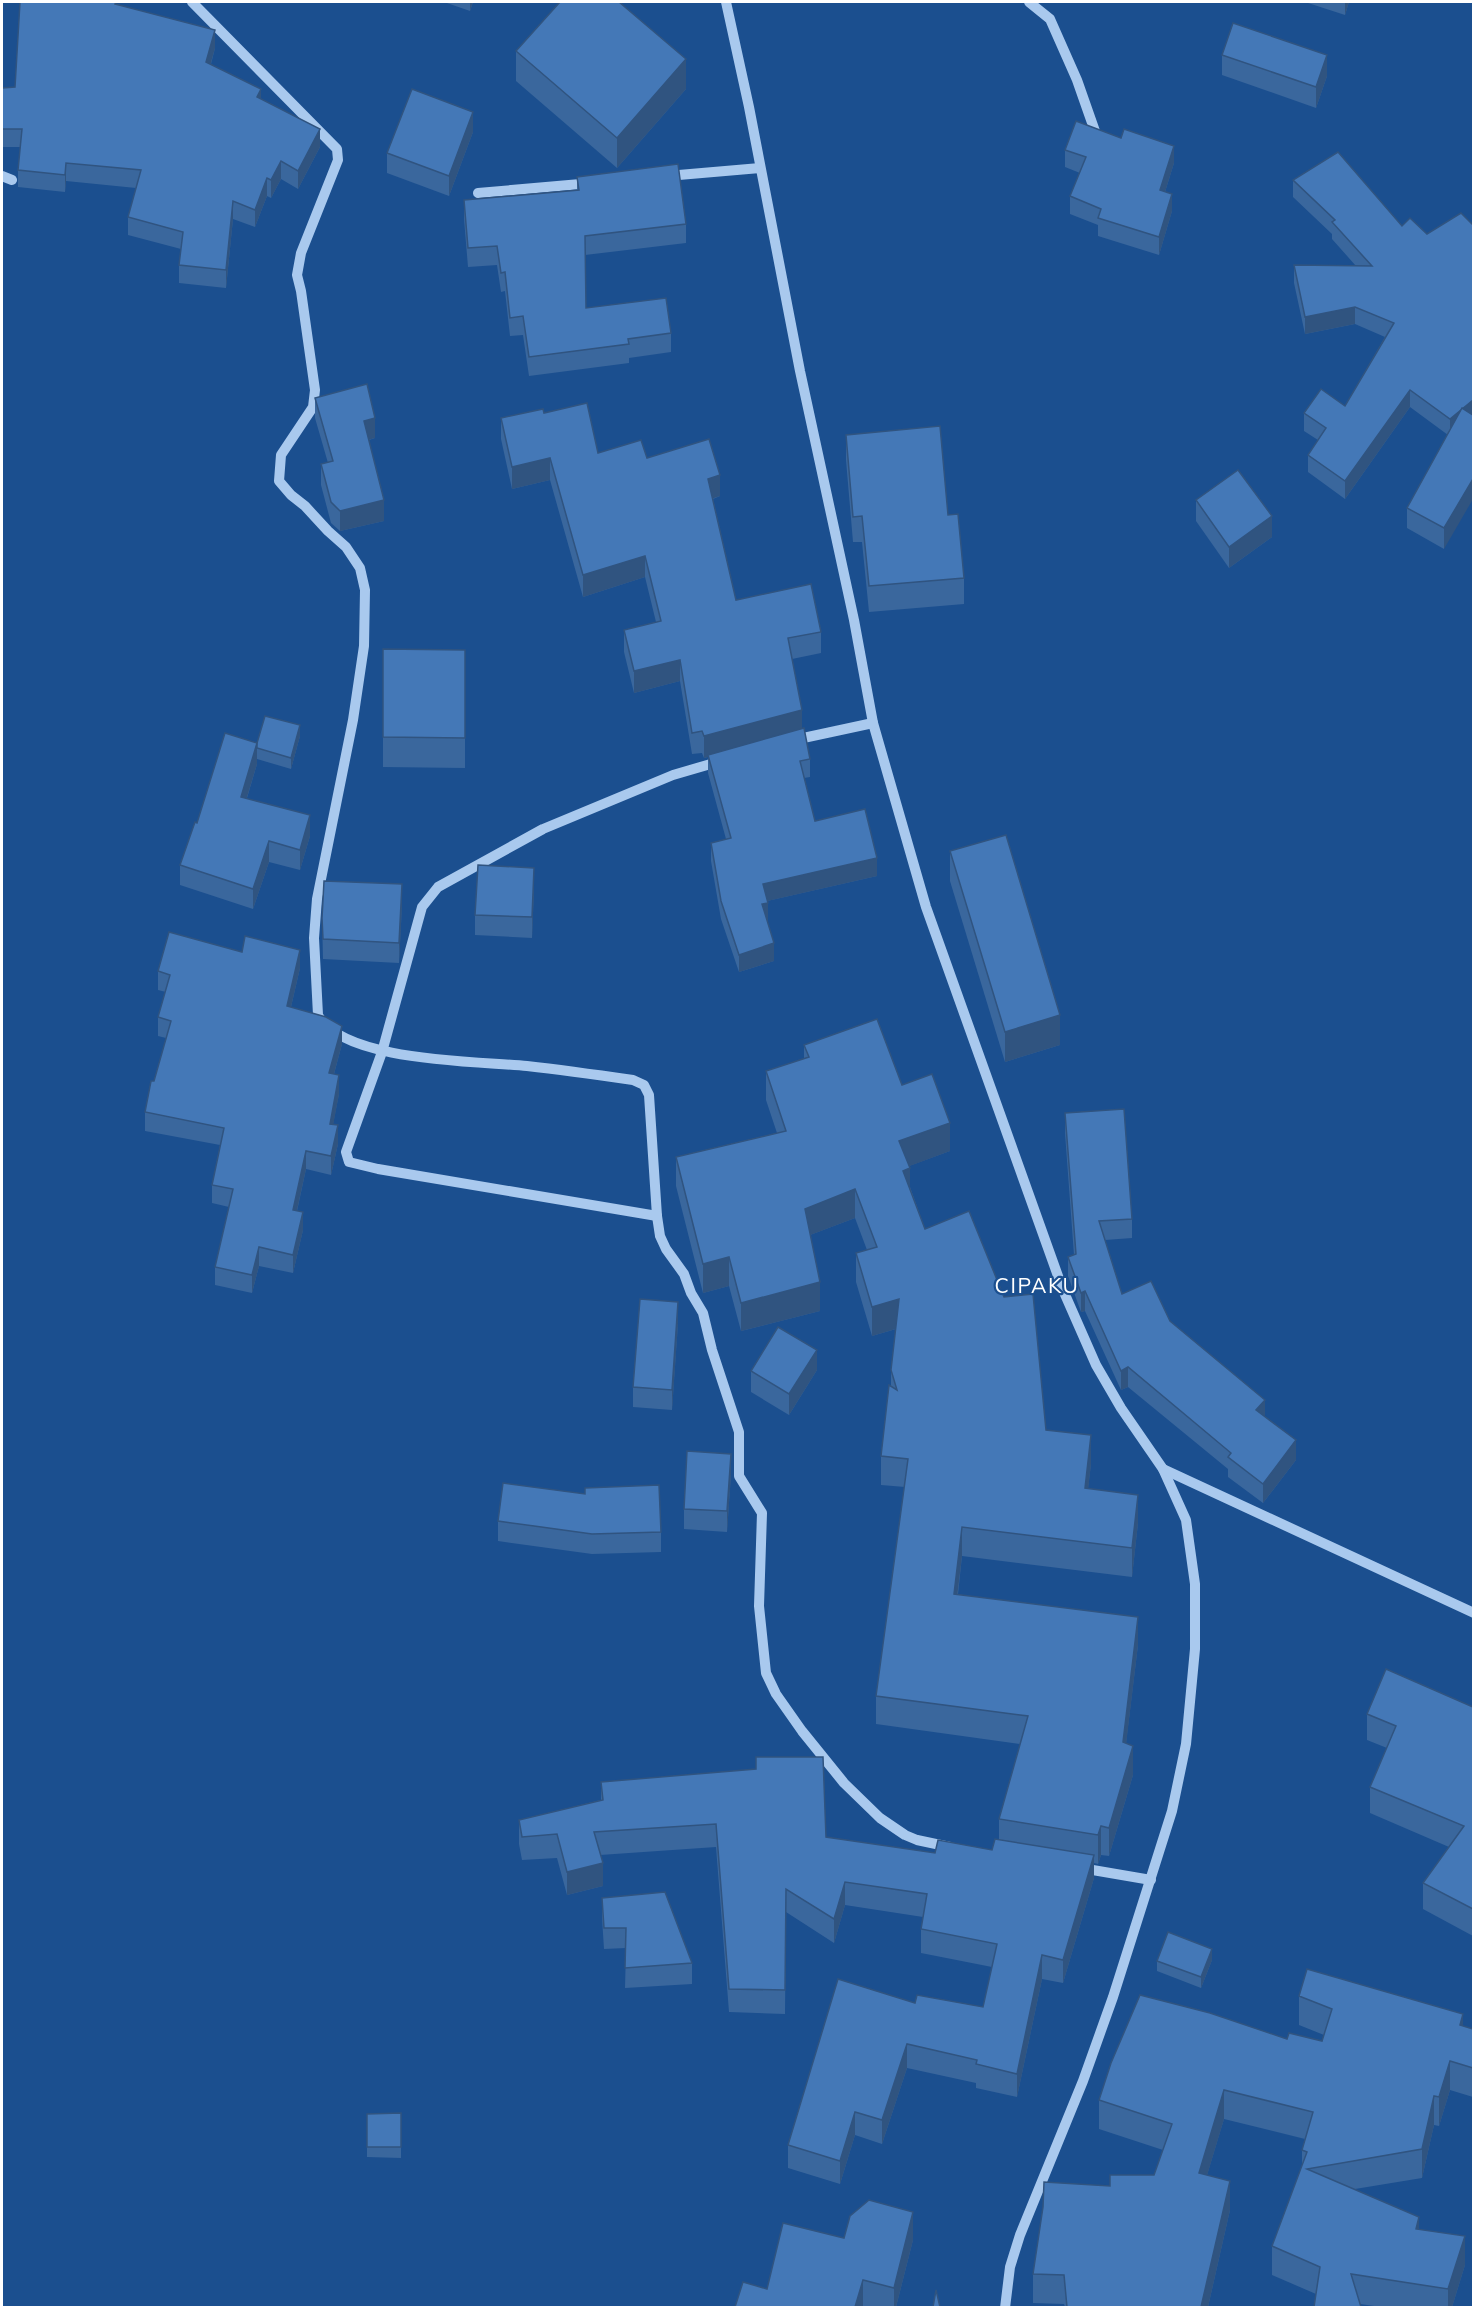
<svg xmlns="http://www.w3.org/2000/svg" width="1475" height="2309" viewBox="0 0 1475 2309" font-family="Mulish,sans-serif">
<style>
.lines{fill:none;stroke-linecap:round;stroke-linejoin:round}
.minor{stroke:#a9c9ee;stroke-width:10}
.wall{fill:#3a679d}
.shaded-wall{fill:#305480}
.building{fill:#4478b7;stroke:#305480;stroke-width:1.5}
.labels{text-anchor:middle;dominant-baseline:central;stroke-width:4.5;stroke-linejoin:round;paint-order:stroke}
.quarter-label{font-size:21px;letter-spacing:1.5px;fill:#fff;stroke:#1b4f8f}
</style>
<rect width="100%" height="100%" fill="#1b4f8f"/>
<g class="lines">
<g class="minor">
<path d="M192,2L337,149L338,160L301,253L297,275L301,291L315,390L313,407L281,455L279,481L291,495L305,506L328,531L346,547L360,568L365,590L364,646L353,720L317,899L314,938L318,1015C343,1062 478,1061 527,1066C562,1070 598,1075 633,1080L644,1085L649,1095L657,1216L660,1236L666,1249L684,1274L691,1293L703,1313L712,1350L739,1432V1476L762,1513L759,1606L766,1673L776,1694L802,1731L844,1783L880,1818L905,1835L917,1840L950,1847"/>
<path d="M726,2L749,107L800,371L854,620L873,723L926,907L1063,1290L1096,1365L1121,1408L1163,1469L1186,1520L1195,1584V1649L1186,1744L1172,1811L1113,1997L1083,2081L1020,2235L1010,2267L1005,2308"/>
<path d="M1029,2L1050,19L1077,80L1097,137"/>
<path d="M2,176L12,180"/>
<path d="M667,176L760,168"/>
<path d="M478,193L592,183"/>
<path d="M794,740L873,723"/>
<path d="M657,1216L378,1169L349,1162L346,1152L382,1052L422,907L438,887L543,829L673,775L721,761"/>
<path d="M1163,1469L1474,1613"/>
<path d="M1081,1868L1151,1880"/>
</g>
</g>
<g class="wall">
<path d="M444,2H473L470,11Z"/>
<path d="M1305,2H1349L1345,15Z"/>
<path d="M118,5L215,48L211,64L261,99L320,147L298,189L281,179L271,198L267,196L255,227L233,219L226,288L179,283V265L181,249L128,235V217L136,188L66,181L65,192L18,187V170L21,147H2V88L15,87Z"/>
<path d="M516,51L686,89L617,168L516,81Z"/>
<path d="M1222,55L1327,76L1316,108L1222,75Z"/>
<path d="M473,132L449,196L387,173V153Z"/>
<path d="M1065,150L1174,163L1165,192L1172,211L1159,255L1098,236V225L1070,214V196L1080,173L1065,167Z"/>
<path d="M577,177L686,224V243L585,255L586,308L671,333V352L629,358V363L529,376L523,335L510,336L505,291L501,292L497,265L468,267L464,219V200L577,190Z"/>
<path d="M1293,180L1402,226L1427,234L1473,225L1444,549L1407,528V508L1448,435L1410,407L1345,499L1308,472V455L1318,440L1304,431V413L1345,406L1385,337L1355,324L1305,334L1294,283V265L1356,266L1332,239V234L1293,197Z"/>
<path d="M315,398L375,438L369,440L384,521L340,531L331,523L321,485V464L328,463L315,418Z"/>
<path d="M544,413L598,453L647,458L720,496L713,499L736,600L821,632V653L792,659L802,729L810,759V777L804,778L815,821L877,876L767,901L768,920H767L774,961L739,972L721,919L711,861V843L726,839L708,773V757L704,758L702,753L692,754L680,681L634,693L624,652V630L656,622L645,577L583,597L550,480L512,489L501,439V418Z"/>
<path d="M846,435L948,515L964,578V604L869,612L862,542H853L846,460Z"/>
<path d="M1196,500L1272,537L1229,568L1196,521Z"/>
<path d="M383,649L465,650V768L383,767Z"/>
<path d="M300,736L291,769L257,759V764L247,798L310,836L300,870L269,862L253,909L180,885V865L197,823L257,743Z"/>
<path d="M950,851L1060,1045L1005,1062L950,881Z"/>
<path d="M534,889L532,938L475,935V915Z"/>
<path d="M402,905L399,963L323,959L322,918Z"/>
<path d="M300,968L291,1007L342,1044L334,1074L339,1094L333,1124L338,1144L331,1175L306,1169L297,1211L303,1230L293,1273L259,1266L252,1293L215,1285V1267L229,1207L212,1203V1185L220,1145L145,1131V1112L166,1038L158,1036V1017L166,992L158,990V971Z"/>
<path d="M804,1045L902,1085L950,1151L909,1166L910,1187L925,1229L1046,1430L1091,1464L1088,1488L1138,1523L1132,1577L962,1556L958,1594L1138,1645L1126,1743L1133,1775L1109,1856L1101,1855L1098,1864L1094,1863V1878L1063,1983L1042,1979L1017,2097L976,2088V2083L907,2068L882,2144L855,2135L840,2184L788,2168V2145L915,2003L983,2007L992,1967L921,1953V1929L923,1917L845,1905L834,1943L786,1912L785,2014L729,2012L716,1847L600,1855L603,1886L567,1895L557,1858L522,1860L519,1844V1820L601,1800V1782L756,1769V1757L826,1837L935,1853L992,1850L999,1839V1819L1020,1744L876,1724V1696L905,1487L881,1485V1456L891,1386V1370L896,1329L872,1336L856,1282V1253L867,1250L855,1218L810,1235L820,1311L741,1331L729,1286L703,1293L676,1186V1157L777,1133L766,1100V1071L804,1059Z"/>
<path d="M1065,1113L1132,1219V1238L1105,1240L1122,1294L1170,1321L1265,1417L1296,1460L1263,1503L1228,1477V1469L1128,1387L1121,1390L1085,1311L1081,1312L1068,1276V1257L1074,1255L1065,1133Z"/>
<path d="M678,1323L672,1410L633,1407V1387Z"/>
<path d="M817,1370L789,1415L751,1392V1371Z"/>
<path d="M731,1474L727,1532L684,1529V1509Z"/>
<path d="M498,1521L661,1532V1552L592,1554L498,1541Z"/>
<path d="M1473,1707V1936L1423,1909V1883L1449,1847L1370,1813V1787L1387,1748L1367,1740V1714Z"/>
<path d="M602,1898L692,1963V1984L625,1988L626,1948L604,1949L602,1918Z"/>
<path d="M1212,1960L1201,1988L1157,1971V1961Z"/>
<path d="M1299,1996L1463,2026L1473,2029V2097L1450,2090L1439,2126L1434,2125L1422,2178L1355,2189L1419,2229L1465,2265L1452,2307H1381L1360,2304L1316,2294L1272,2275V2246L1302,2167V2150L1305,2139L1224,2119L1207,2175L1230,2210L1208,2307H1065L1064,2304L1033,2303V2274L1110,2186L1154,2175L1163,2150L1099,2129V2100L1287,2039L1322,2041L1324,2035L1299,2025Z"/>
<path d="M401,2113V2158L367,2157V2114Z"/>
<path d="M844,2238L913,2240L896,2307H735L767,2289Z"/>
</g>
<g class="shaded-wall">
<path d="M470,2H473L470,11Z"/>
<path d="M1345,2H1349L1345,15Z"/>
<path d="M215,30V48L206,80V62Z"/>
<path d="M1327,55V76L1316,108V87Z"/>
<path d="M686,59V89L617,168V138Z"/>
<path d="M261,89V107L257,97Z"/>
<path d="M473,112V132L449,196V176Z"/>
<path d="M320,129V147L298,189V171Z"/>
<path d="M1174,146V163L1160,208V190Z"/>
<path d="M281,161V179L271,198V180Z"/>
<path d="M66,163V181L65,192V175Z"/>
<path d="M267,178V196L255,227V210Z"/>
<path d="M1172,194V211L1159,255V237Z"/>
<path d="M233,201V219L226,288V270Z"/>
<path d="M1355,307V324L1305,334V317Z"/>
<path d="M1410,390V407L1345,499V481Z"/>
<path d="M1473,400V417L1450,437V419Z"/>
<path d="M375,418V438L364,441V421Z"/>
<path d="M550,458V480L512,489V467Z"/>
<path d="M720,475V496L708,500V479Z"/>
<path d="M1473,479V499L1444,549V528Z"/>
<path d="M384,500V521L340,531V511Z"/>
<path d="M1272,516V537L1229,568V547Z"/>
<path d="M645,556V577L583,597V575Z"/>
<path d="M680,660V681L634,693V671Z"/>
<path d="M802,710V731L704,758V736Z"/>
<path d="M300,725V736L291,769V758Z"/>
<path d="M257,743V764L241,817V797Z"/>
<path d="M310,815V836L300,870V850Z"/>
<path d="M269,841V862L253,909V889Z"/>
<path d="M877,858V876L763,902V884Z"/>
<path d="M534,868V889L532,938V917Z"/>
<path d="M402,884V905L399,963V943Z"/>
<path d="M768,903V920L762,922V904Z"/>
<path d="M774,943V961L739,972V955Z"/>
<path d="M300,950V968L287,1024V1006Z"/>
<path d="M1060,1015V1045L1005,1062V1032Z"/>
<path d="M342,1026V1044L329,1092V1073Z"/>
<path d="M339,1075V1094L330,1142V1124Z"/>
<path d="M950,1123V1151L899,1170V1141Z"/>
<path d="M338,1125V1144L331,1175V1156Z"/>
<path d="M306,1151V1169L293,1228V1210Z"/>
<path d="M910,1168V1197L903,1171Z"/>
<path d="M855,1189V1218L805,1237V1209Z"/>
<path d="M303,1212V1230L293,1273V1255Z"/>
<path d="M259,1247V1266L252,1293V1275Z"/>
<path d="M729,1257V1286L703,1293V1264Z"/>
<path d="M820,1282V1311L741,1331V1303Z"/>
<path d="M1085,1291V1311L1081,1312V1293Z"/>
<path d="M899,1299V1328L872,1336V1307Z"/>
<path d="M678,1302V1323L672,1410V1390Z"/>
<path d="M817,1350V1370L789,1415V1394Z"/>
<path d="M1128,1367V1387L1121,1390V1371Z"/>
<path d="M1265,1400V1420L1256,1410Z"/>
<path d="M1091,1435V1464L1085,1517V1488Z"/>
<path d="M1296,1440V1460L1263,1503V1484Z"/>
<path d="M731,1454V1474L727,1532V1511Z"/>
<path d="M1138,1495V1523L1132,1577V1548Z"/>
<path d="M962,1527V1556L954,1622V1594Z"/>
<path d="M1138,1617V1645L1123,1770V1742Z"/>
<path d="M1133,1746V1775L1109,1856V1828Z"/>
<path d="M1101,1826V1855L1098,1864V1835Z"/>
<path d="M1094,1855V1878L1063,1983V1960Z"/>
<path d="M603,1863V1886L567,1895V1872Z"/>
<path d="M845,1882V1905L834,1943V1919Z"/>
<path d="M1212,1949V1960L1201,1988V1977Z"/>
<path d="M1042,1955V1979L1017,2097V2074Z"/>
<path d="M1463,2014V2043L1460,2025Z"/>
<path d="M907,2044V2068L882,2144V2120Z"/>
<path d="M1450,2061V2090L1439,2126V2097Z"/>
<path d="M1224,2090V2119L1199,2202V2173Z"/>
<path d="M1434,2096V2125L1422,2178V2149Z"/>
<path d="M855,2112V2135L840,2184V2161Z"/>
<path d="M1230,2181V2210L1208,2307H1201Z"/>
<path d="M913,2212V2240L896,2307H894V2288Z"/>
<path d="M1419,2217V2246L1416,2229Z"/>
<path d="M1465,2236V2265L1452,2307H1448V2289Z"/>
<path d="M863,2280V2307H855Z"/>
</g>
<g class="building">
<path d="M20,2H116L115,4L215,30L206,62L261,89L257,97L320,129L298,171L281,161L271,180L267,178L255,210L233,201L226,270L179,265L183,232L128,217L141,170L66,163L65,175L18,170L22,129H2V88L15,87Z"/>
<path d="M560,2H619L686,59L617,138L516,51Z"/>
<path d="M1233,23L1327,55L1316,87L1222,55Z"/>
<path d="M412,89L473,112L449,176L387,153Z"/>
<path d="M1076,121L1121,138L1124,129L1174,146L1160,190L1172,194L1159,237L1098,218L1101,209L1070,196L1086,157L1065,150Z"/>
<path d="M1338,152L1402,226L1410,218L1427,234L1461,213L1473,225V400L1450,419L1410,390L1345,481L1308,455L1326,428L1304,413L1321,389L1345,406L1394,323L1355,307L1305,317L1294,265L1372,266L1332,222L1335,220L1293,180Z"/>
<path d="M678,164L686,224L585,236L586,308L666,298L671,333L628,339L629,344L529,357L523,316L510,318L505,272L501,273L497,246L468,248L464,200L579,190L577,177Z"/>
<path d="M367,384L375,418L364,421L384,500L340,511L331,502L321,464L333,461L315,398Z"/>
<path d="M587,403L598,453L641,440L647,458L709,439L720,475L708,479L736,600L811,584L821,632L788,638L802,710L704,736L702,731L692,733L680,660L634,671L624,630L661,621L645,556L583,575L550,458L512,467L501,418L543,409L544,413Z"/>
<path d="M1462,408L1473,415V479L1444,528L1407,508Z"/>
<path d="M940,426L948,515L958,514L964,578L869,586L862,516L853,517L846,435Z"/>
<path d="M1238,470L1272,516L1229,547L1196,500Z"/>
<path d="M383,649L465,650V738L383,737Z"/>
<path d="M265,716L300,725L291,758L257,748V743Z"/>
<path d="M804,728L810,759L800,761L815,821L865,809L877,858L763,884L768,903L762,904L774,943L739,955L721,901L711,843L731,838L708,755Z"/>
<path d="M225,733L257,743L241,797L310,815L300,850L269,841L253,889L180,865L195,822L197,823Z"/>
<path d="M1006,835L1060,1015L1005,1032L950,851Z"/>
<path d="M478,865L534,868L532,917L475,915Z"/>
<path d="M324,881L402,884L399,943L323,939L322,918Z"/>
<path d="M169,932L242,952L245,936L300,950L287,1006L326,1017L342,1026L329,1073L339,1075L330,1124L338,1125L331,1156L306,1151L293,1210L303,1212L293,1255L259,1247L252,1275L215,1267L233,1189L212,1185L224,1128L145,1112L151,1081H154L171,1021L158,1017L170,975L158,971Z"/>
<path d="M877,1019L902,1085L932,1074L950,1123L899,1141L910,1168L903,1171L925,1229L969,1211L1004,1297L1033,1294L1046,1430L1091,1435L1085,1488L1138,1495L1132,1548L962,1527L954,1594L1138,1617L1123,1742L1133,1746L1109,1828L1101,1826L1098,1835L999,1819L1028,1716L876,1696L908,1459L881,1456L889,1385L897,1390L891,1370L899,1299L872,1307L856,1253L877,1247L855,1189L805,1209L820,1282L741,1303L729,1257L703,1264L676,1157L786,1131L766,1071L809,1057L804,1045Z"/>
<path d="M1124,1109L1132,1219L1099,1221L1122,1294L1151,1281L1170,1321L1265,1400L1256,1410L1296,1440L1263,1484L1228,1457L1231,1453L1128,1367L1121,1371L1085,1291L1081,1293L1068,1257L1076,1254L1065,1113Z"/>
<path d="M640,1299L678,1302L672,1390L633,1387Z"/>
<path d="M778,1327L817,1350L789,1394L751,1371Z"/>
<path d="M687,1451L731,1454L727,1511L684,1509Z"/>
<path d="M503,1483L585,1494V1488L659,1485L661,1532L592,1534L498,1521Z"/>
<path d="M1386,1669L1473,1707V1909L1423,1883L1464,1826L1370,1787L1396,1726L1367,1714Z"/>
<path d="M756,1757H823L826,1837L935,1853L938,1840L992,1850L995,1839L1094,1855L1063,1960L1042,1955L1017,2074L976,2064L977,2060L907,2044L882,2120L855,2112L840,2161L788,2145L838,1979L915,2003L917,1995L983,2007L997,1944L921,1929L927,1894L845,1882L834,1919L786,1889L785,1990L729,1989L716,1824L594,1832L603,1863L567,1872L557,1834L522,1837L519,1820L603,1800L601,1782L756,1769Z"/>
<path d="M665,1892L692,1963L625,1968L626,1928H604L602,1898Z"/>
<path d="M1168,1932L1212,1949L1201,1977L1157,1961Z"/>
<path d="M1307,1969L1463,2014L1460,2025L1473,2029V2068L1450,2061L1439,2097L1434,2096L1422,2149L1307,2169L1419,2217L1416,2229L1465,2236L1448,2289L1351,2274L1361,2307H1314L1320,2267L1272,2246L1307,2152L1302,2150L1313,2112L1224,2090L1199,2173L1230,2181L1201,2307H1067L1064,2275L1033,2274L1043,2207L1044,2182L1110,2186V2175H1154L1172,2124L1099,2100L1111,2063L1140,1995L1210,2013L1287,2039L1289,2033L1322,2041L1332,2009L1299,1996Z"/>
<path d="M401,2113V2147H367V2114Z"/>
<path d="M869,2200L913,2212L894,2288L863,2280L855,2307H735L743,2282L767,2289L783,2223L844,2238L850,2216Z"/>
<path d="M936,2290L940,2307H933Z"/>
</g>
<g class="labels">
<g class="quarter-label">
<text x="1037" y="1285">CIPAKU</text>
</g>
</g>
<rect width="1475" height="2309" fill="none" stroke="#ffffff" stroke-width="6"/>
</svg>
